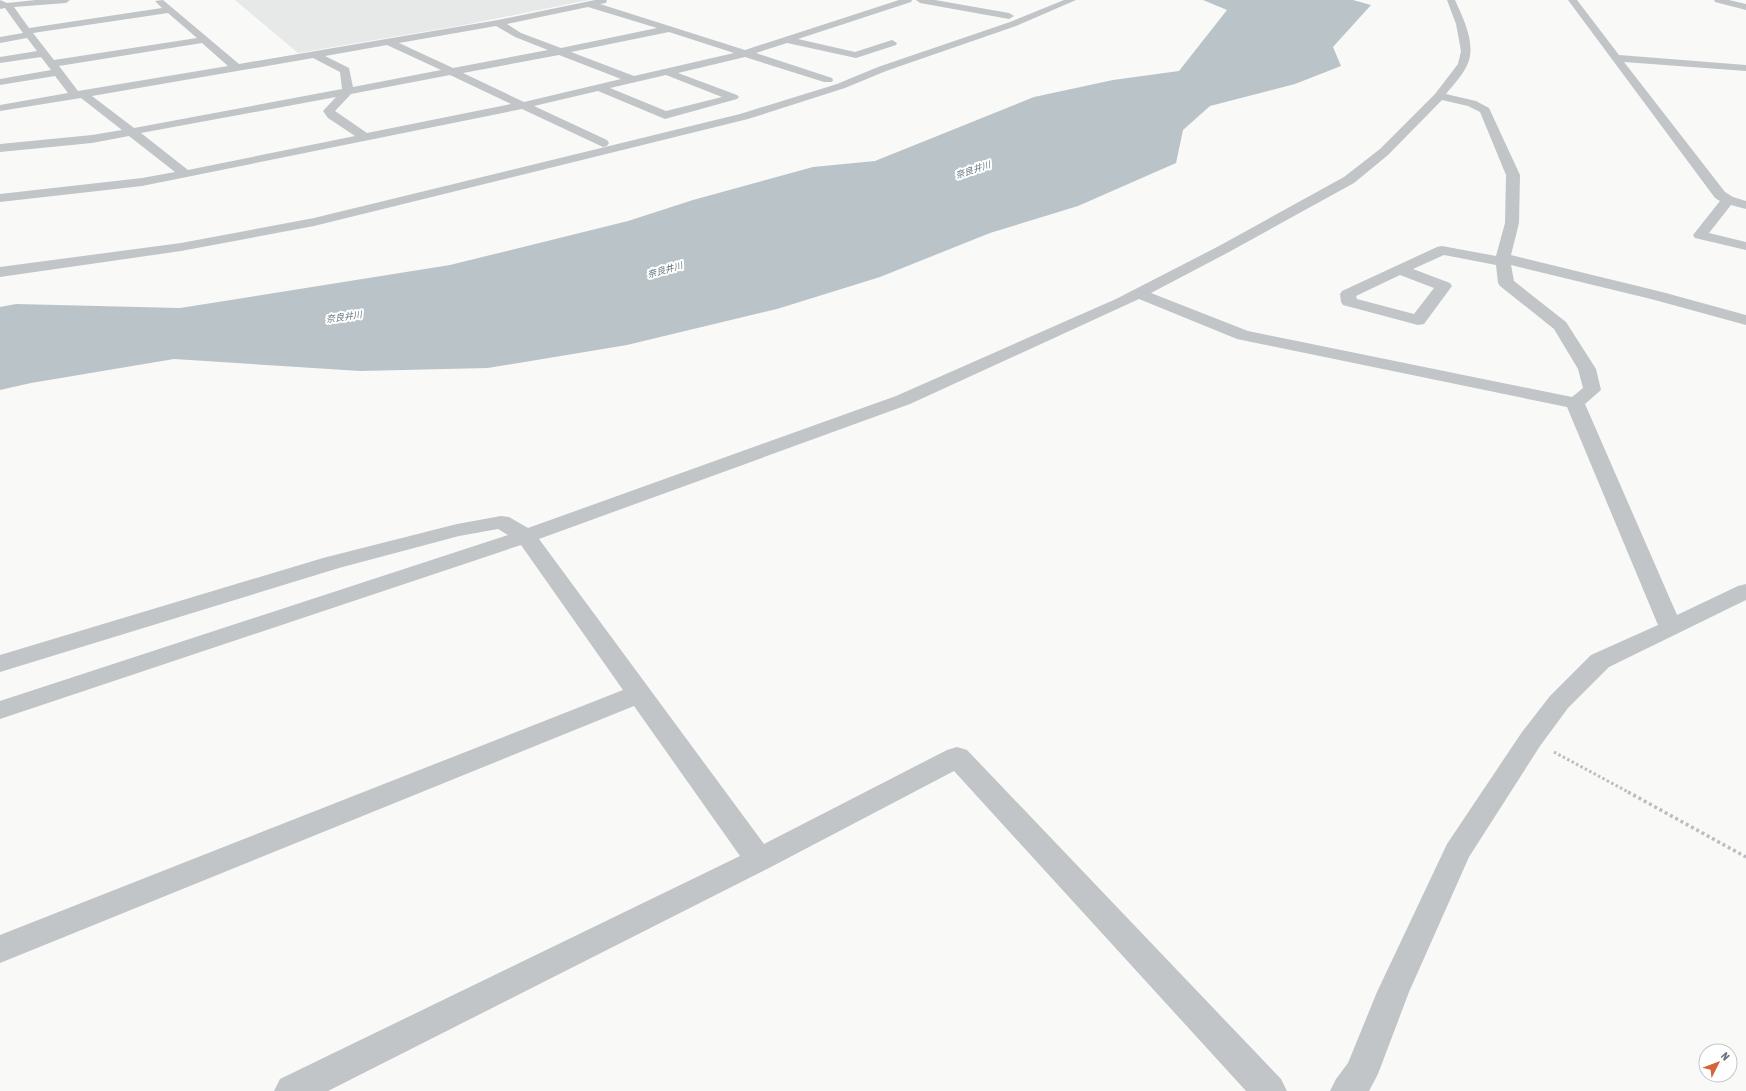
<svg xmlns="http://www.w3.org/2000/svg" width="1746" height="1091" viewBox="0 0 1746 1091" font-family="'Asap Condensed','Noto Sans JP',sans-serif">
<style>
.built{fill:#e7e8e8}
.water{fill:#bac4c8}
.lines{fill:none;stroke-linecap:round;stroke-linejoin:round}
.path-far1{stroke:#bbbec0;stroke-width:3;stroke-dasharray:2.5 2.5;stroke-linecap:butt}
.path{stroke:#bbbec0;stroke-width:3.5;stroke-dasharray:3 3;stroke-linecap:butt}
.minor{fill:#c1c5c8;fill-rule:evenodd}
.labels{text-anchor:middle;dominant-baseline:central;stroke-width:4;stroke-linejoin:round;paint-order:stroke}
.far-water-label{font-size:9px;font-style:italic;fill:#677980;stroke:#fff}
</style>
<rect width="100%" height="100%" fill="#f9f9f7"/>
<path class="built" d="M235,0H589L464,25L298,53Z"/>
<path class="water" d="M1203,0H1353L1371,5L1333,47L1341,66L1295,84L1210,106L1183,130L1176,163L1078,206L990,233L880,277L777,309L627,345L488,368L360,371L174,359L31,383L0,390V307L16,304L180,308L450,265L628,221L693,200L813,167L875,161L1034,97L1113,80L1179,71L1227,10Z"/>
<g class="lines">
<path class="path-far1" d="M1554,752L1630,793"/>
<path class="path" d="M1628,792L1746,857"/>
<g class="minor">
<path d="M0,0L7,3L36,0H70L66,3L14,7L29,28L162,8L155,1L163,0L239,64L498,20L595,0H607L606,3L600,4L745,50L899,0H912L911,2L798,39L855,52L892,40L897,43L896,45L856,58L787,43L756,53L832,78L833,80L832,82H824L745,57L678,73L737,95L739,97L737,99L665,119L598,91L534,106L607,140L609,143L607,146L603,147L522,109L142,186L0,202V194L142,178L175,172L129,136L92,143L0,152V144L92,135L122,130L81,98L0,111V105L68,93L55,76L0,85V79L51,70L41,57L0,63V57L37,51L27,38L0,43V37L23,33L5,8L0,9ZM588,7L657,28L561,48L521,33L507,24ZM168,13L197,38L54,60L33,33ZM496,26L515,37L548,50L453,68L399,43ZM669,32L734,53L634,76L571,52ZM202,43L228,66L78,91L59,66ZM387,45L441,70L353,87L349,68L325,56ZM559,55L621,79L524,102L463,73ZM313,58L340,72L342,89L134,128L92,96ZM450,75L511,104L367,133L335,111L351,94ZM666,75L722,97L666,111L610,88ZM336,97L323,111L328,118L355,136L188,170L141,133Z"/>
<path d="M916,0H935L1009,13L1014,16L1009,19L920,3Z"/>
<path d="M1064,0H1076L1016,26L886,71L845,88L748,119L314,226L181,251L0,277V267L181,243L314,218L740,114L837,84L878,67L1010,22Z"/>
<path d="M1447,0H1455C1463,18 1476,43 1468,63C1464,74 1453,85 1446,94L1476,101L1489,108L1520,175L1519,223L1511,255L1662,292L1746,315V325L1651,299L1511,265L1514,281L1566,322L1596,369L1601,390L1585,404L1677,615L1738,586L1746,584V600L1609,667L1568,708L1540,746L1469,857L1409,992L1378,1074L1369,1091H1330L1336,1079L1348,1063L1377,992L1447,844L1522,732L1550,696L1591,655L1658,625L1567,407L1237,339L1139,299L910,404L539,539L764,844L947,750L957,747L967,750L1281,1079L1287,1091H1246L954,771L769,868L328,1091H274L280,1079L740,856L634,706L0,963V935L623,690L521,545L0,719V701L508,535L498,529L459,536L339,568L0,672V655L323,558L457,524L501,516L509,517L528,528L896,396L1116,299L1219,246L1344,177L1380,149L1435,94L1458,64L1461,51L1456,24ZM1442,100L1468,106L1480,112L1506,175L1505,223L1496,256L1442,246L1437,247L1342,291L1340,294L1341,302L1343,305L1418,325L1424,324L1452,286L1450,283L1413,269L1444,255L1496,265L1498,283L1500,286L1554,329L1578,369L1583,388L1572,397L1248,331L1151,293L1229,252L1354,183L1388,155ZM1400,275L1434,288L1414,314L1357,299L1356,296Z"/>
<path d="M1568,0H1577L1619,55L1746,65V71L1624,62L1725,192L1733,197L1746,201V209L1731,205L1709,233L1746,242V250L1695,238L1693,235L1720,201L1715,198Z"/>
<path d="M1714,0H1729L1746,4V10L1715,2Z"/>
</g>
</g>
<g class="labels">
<g class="far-water-label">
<text transform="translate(973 170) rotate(-18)">奈良井川</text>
<text transform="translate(665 270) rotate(-16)">奈良井川</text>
<text transform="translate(344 317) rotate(-8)">奈良井川</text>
</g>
</g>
<g transform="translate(1718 1063) rotate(48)"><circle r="19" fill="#ffffff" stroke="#c2c7cc"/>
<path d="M0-3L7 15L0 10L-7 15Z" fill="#d5633c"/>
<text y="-6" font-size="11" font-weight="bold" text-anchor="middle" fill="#667480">N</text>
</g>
</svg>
